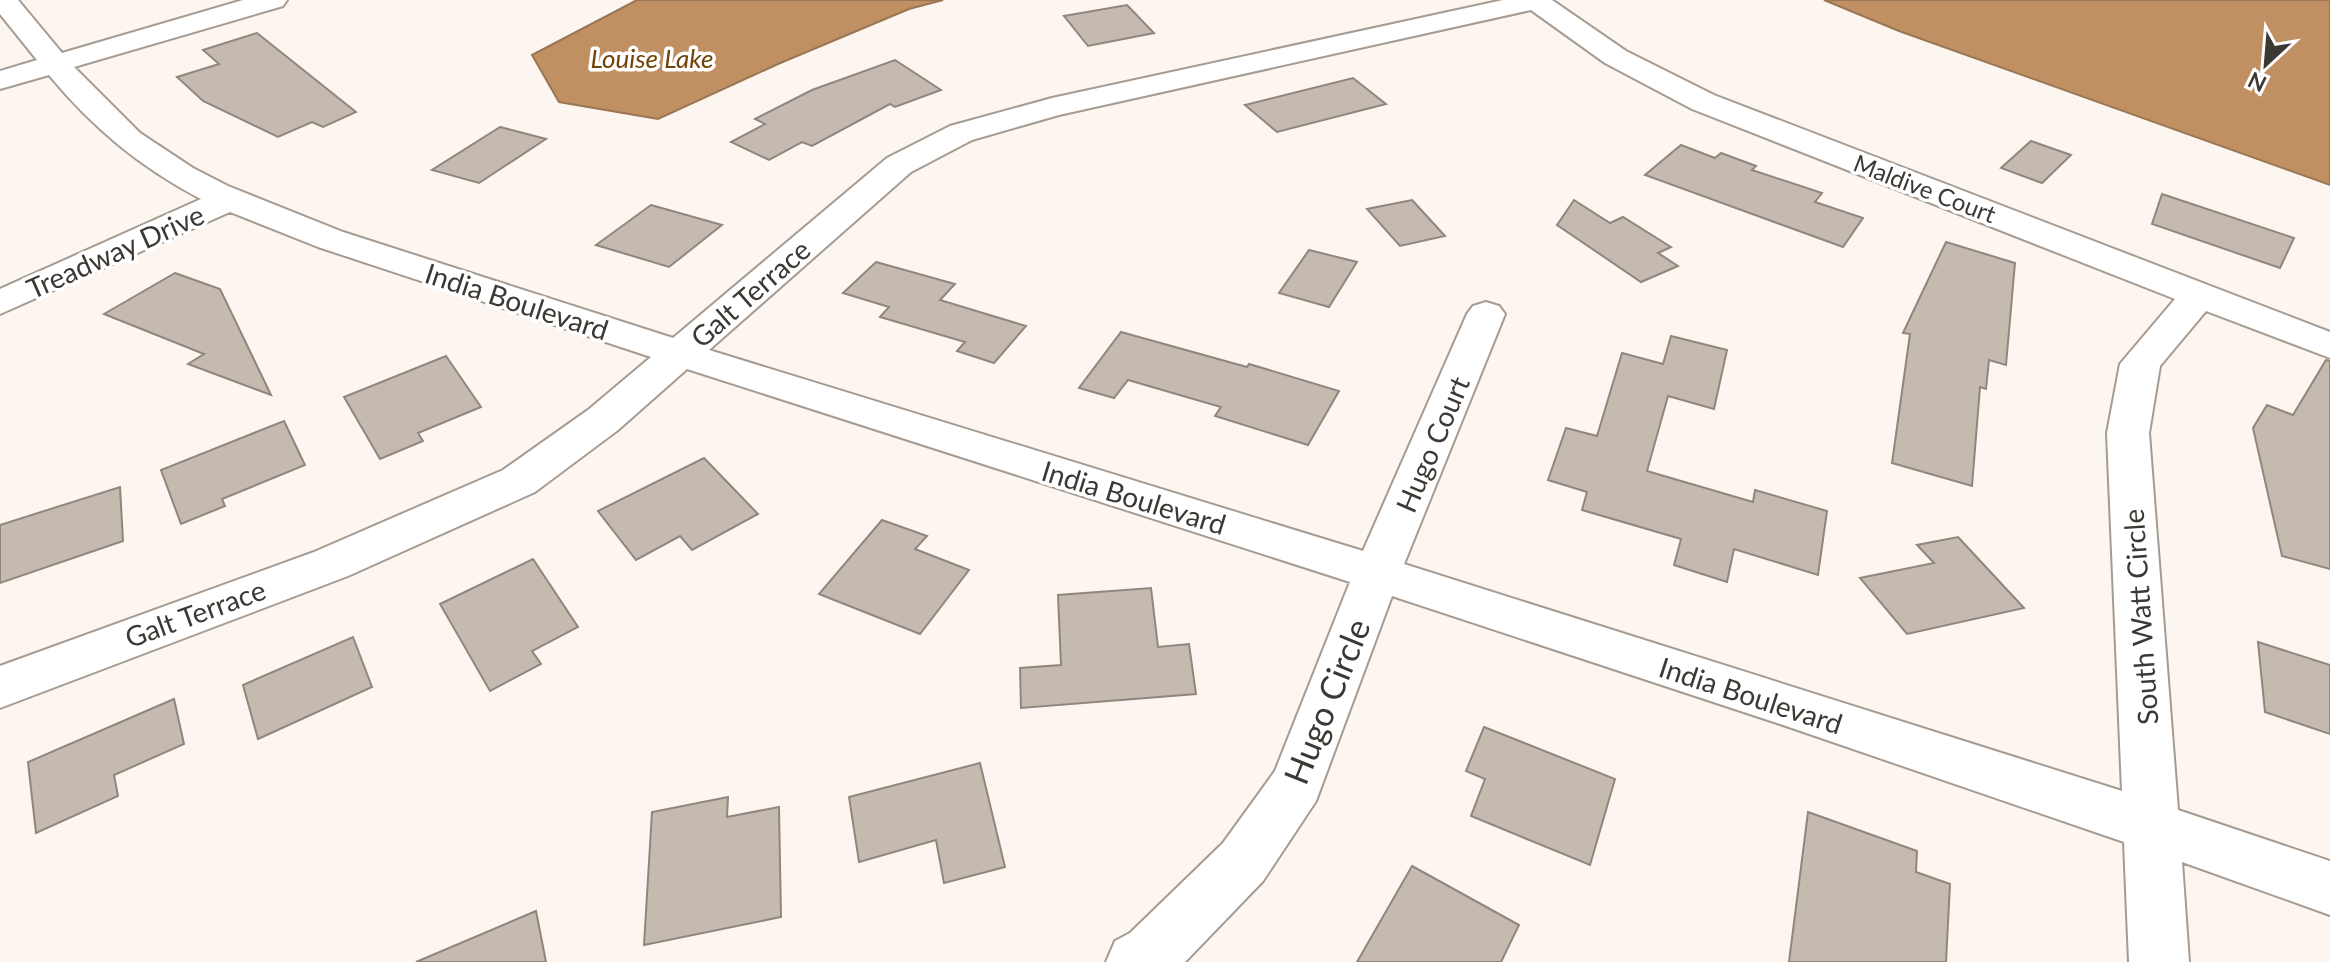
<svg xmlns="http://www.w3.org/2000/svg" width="2330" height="962" viewBox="0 0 2330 962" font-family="Lato,sans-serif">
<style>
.water{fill:#c19062;stroke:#997654;stroke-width:2}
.building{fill:#c5bab0;stroke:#91867d;stroke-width:2}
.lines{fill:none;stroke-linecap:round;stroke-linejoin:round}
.minor-casing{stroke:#a69b91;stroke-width:4}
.minor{fill:#fff;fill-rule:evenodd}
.labels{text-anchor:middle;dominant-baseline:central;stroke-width:7;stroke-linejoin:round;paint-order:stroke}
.far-street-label{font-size:24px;fill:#3c3834;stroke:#fff}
.far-water-label{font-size:26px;font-style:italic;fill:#714307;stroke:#fff}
.street-label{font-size:28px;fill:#3c3834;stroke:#fff}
.near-street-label{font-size:34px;fill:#3c3834;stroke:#fff}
</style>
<rect width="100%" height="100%" fill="#fdf6f0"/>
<g class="water">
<path d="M637,0H943L909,9L778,64L658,119L559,102L532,55Z"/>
<path d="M1824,0H2330V185L1899,31Z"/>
</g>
<g class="building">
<path d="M1127,5L1154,33L1088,46L1064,16Z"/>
<path d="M257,33L356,112L323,127L312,122L278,137L203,101L177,77L219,64L203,50Z"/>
<path d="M895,60L941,90L895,107L890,104L812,146L802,142L769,160L731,142L765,124L755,119L812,90Z"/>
<path d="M1353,78L1386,104L1277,132L1245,105Z"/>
<path d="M500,127L546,139L479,183L432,170Z"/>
<path d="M2031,141L2071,155L2042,183L2001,168Z"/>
<path d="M1681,145L1715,158L1721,153L1756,166L1752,170L1822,193L1815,202L1863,218L1843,247L1645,175Z"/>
<path d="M2162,194L2294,238L2280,268L2152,224Z"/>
<path d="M1412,200L1445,236L1400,246L1367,209Z"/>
<path d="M1574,200L1610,223L1623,217L1671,247L1658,253L1678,266L1641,282L1557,225Z"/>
<path d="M651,205L722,225L669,267L596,245Z"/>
<path d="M1946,242L2015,263L2006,365L1989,360L1986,389L1980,387L1972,486L1892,463L1910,334L1903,333Z"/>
<path d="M1309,250L1357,262L1329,307L1279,293Z"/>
<path d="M876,262L955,284L940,300L1026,326L994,363L957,351L965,342L880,317L889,307L843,293Z"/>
<path d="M175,273L220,289L271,395L188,364L204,354L104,314Z"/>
<path d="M1121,332L1247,367L1249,364L1339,391L1308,445L1215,416L1221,407L1128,380L1114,398L1079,388Z"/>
<path d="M1671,336L1727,350L1714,409L1668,396L1647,471L1753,502L1755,490L1827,511L1818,575L1734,549L1727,582L1674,565L1681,539L1582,510L1587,492L1548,480L1566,428L1597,436L1622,353L1663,364Z"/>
<path d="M446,356L481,407L418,433L423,441L380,459L344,397Z"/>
<path d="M2326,360L2330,361V569L2282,556L2253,428L2267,405L2293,415Z"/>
<path d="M284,421L305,465L222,499L225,506L181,524L161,470Z"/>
<path d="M704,458L758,514L692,550L680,536L636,560L598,511Z"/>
<path d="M120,487L123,541L0,583V525Z"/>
<path d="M882,520L927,536L915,549L969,570L920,634L819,594Z"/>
<path d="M1958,537L2024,608L1907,634L1860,578L1934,563L1917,545Z"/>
<path d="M533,559L578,627L532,651L541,664L490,691L440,604Z"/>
<path d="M1151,588L1158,647L1189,644L1196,694L1021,708L1020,668L1061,665L1058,595Z"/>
<path d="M353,637L372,687L258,739L243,685Z"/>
<path d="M2258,642L2330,665V734L2265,712Z"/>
<path d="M174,699L184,744L114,775L118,796L36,833L28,762Z"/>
<path d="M1484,727L1615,779L1590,865L1471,816L1485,779L1466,771Z"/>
<path d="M980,763L1005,867L944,883L936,840L859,862L849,797Z"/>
<path d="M728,797L727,817L779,807L781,917L644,945L652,812Z"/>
<path d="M1808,812L1917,851L1916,872L1950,884L1946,962H1789Z"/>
<path d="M1412,866L1519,925L1501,962H1357Z"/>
<path d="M536,911L546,962H416Z"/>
</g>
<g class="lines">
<g class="minor-casing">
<path id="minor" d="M0,0H18L62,53L243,0H287L283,6L74,67L140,133L193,168L228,186L343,232L673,338L887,158L950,126L1052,98L1503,0H1552L1626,51L1714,95L2330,332V358L2206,311L2160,366L2149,433L2178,810L2330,861V915L2182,862L2189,962H2129L2124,842L1777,723L1392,596L1316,801L1263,881L1185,962H1106L1115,941L1130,933L1223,843L1275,771L1350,582L687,369L618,430L535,492L348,576L0,708V666L314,552L503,470L588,410L651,357L318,247L230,212L0,314V289L201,199C140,167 93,128 49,75L0,89V71L37,60L0,14ZM1531,10L1605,63L1692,109L2175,299L2120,364L2107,433L2122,791L1404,564L1505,314L1499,306L1486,302L1473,306L1467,314L1363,551L709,350L911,172L972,140L1059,115Z"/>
</g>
<use href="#minor" class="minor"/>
</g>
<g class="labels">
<g class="far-street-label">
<text transform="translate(1925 188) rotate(21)">Maldive Court</text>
</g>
<g class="far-water-label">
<text x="652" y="58">Louise Lake</text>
</g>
<g class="street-label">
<text transform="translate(115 251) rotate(-24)">Treadway Drive</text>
<text transform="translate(750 293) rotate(-41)">Galt Terrace</text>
<text transform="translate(517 301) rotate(18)">India Boulevard</text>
<text transform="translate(1432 444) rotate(-67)">Hugo Court</text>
<text transform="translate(1134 497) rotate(17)">India Boulevard</text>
<text transform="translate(195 613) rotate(-20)">Galt Terrace</text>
<text transform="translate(2140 617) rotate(-94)">South Watt Circle</text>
<text transform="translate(1751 695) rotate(18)">India Boulevard</text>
</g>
<g class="near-street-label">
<text transform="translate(1326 701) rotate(-68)">Hugo Circle</text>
</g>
</g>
<g transform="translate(2266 64) rotate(206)" stroke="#ffffff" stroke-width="6" paint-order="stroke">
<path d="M0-6L14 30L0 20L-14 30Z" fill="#3c3834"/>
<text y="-12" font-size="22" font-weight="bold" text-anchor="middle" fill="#3c3834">N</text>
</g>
</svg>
